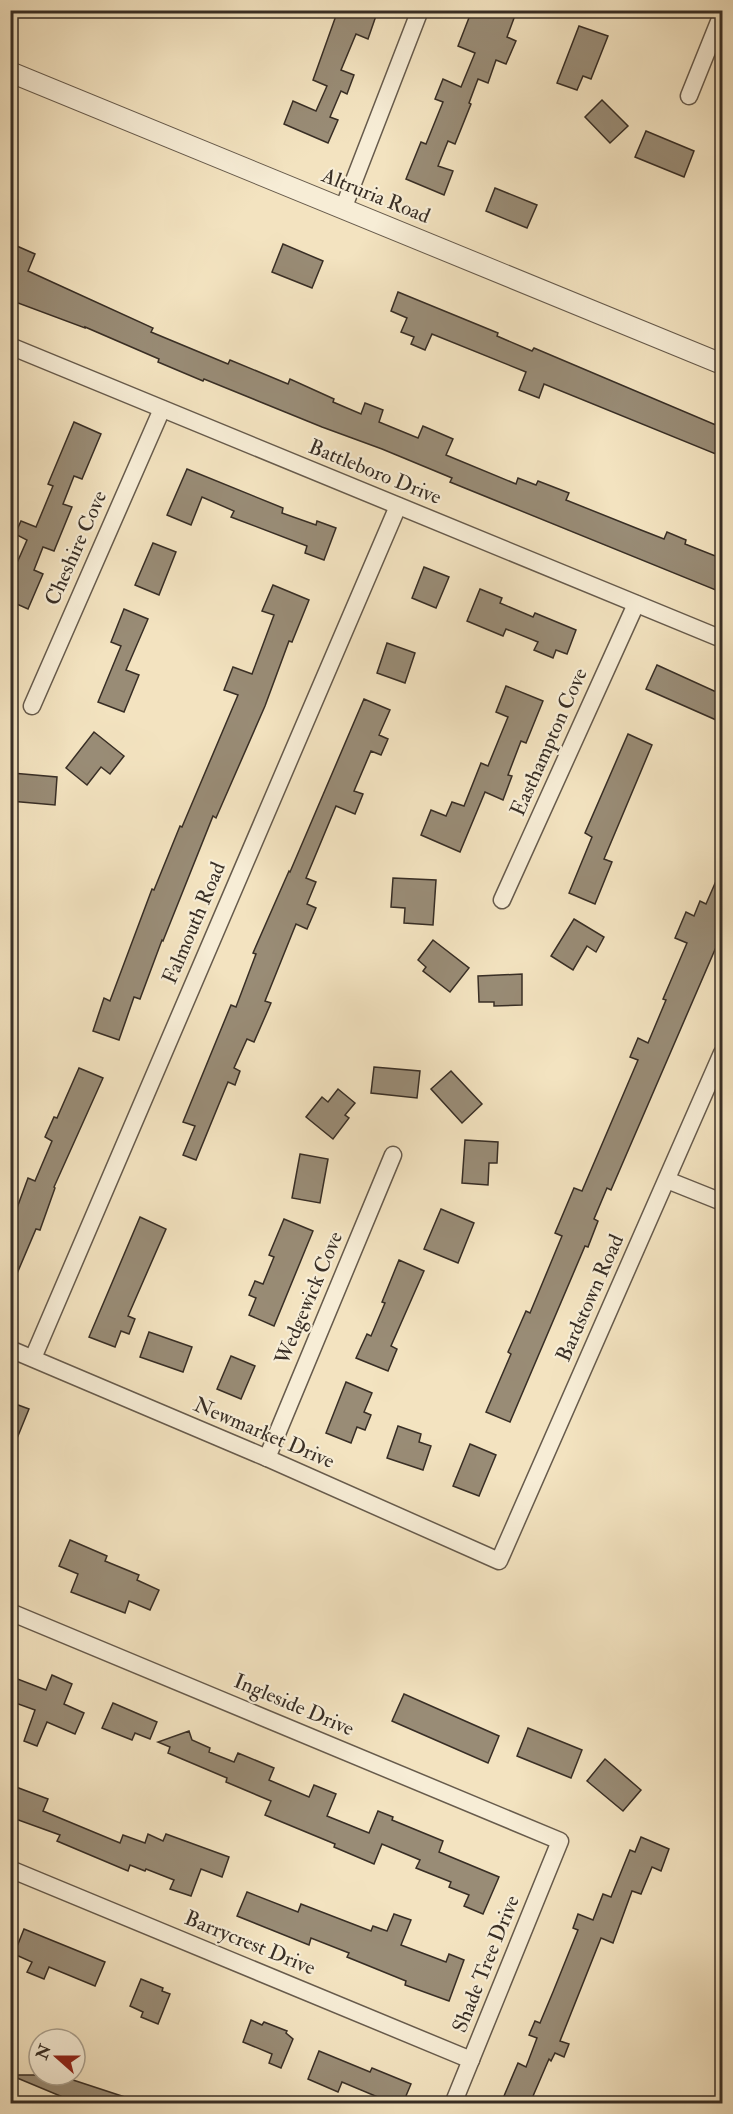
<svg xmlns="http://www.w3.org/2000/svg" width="733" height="2114" viewBox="0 0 733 2114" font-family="'IM FELL Double Pica',serif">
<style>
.building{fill:#998c76;stroke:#382e25;stroke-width:1.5}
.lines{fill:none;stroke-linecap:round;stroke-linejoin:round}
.minor-casing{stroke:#675b4c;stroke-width:19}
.tertiary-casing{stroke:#675b4c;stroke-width:22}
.minor{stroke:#f7edd6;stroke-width:16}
.tertiary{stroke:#f7edd6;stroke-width:20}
.labels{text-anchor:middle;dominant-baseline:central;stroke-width:4.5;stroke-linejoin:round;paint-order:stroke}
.street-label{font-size:21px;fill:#382e25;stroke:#f7edd6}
</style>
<rect width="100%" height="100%" fill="#f3e3c0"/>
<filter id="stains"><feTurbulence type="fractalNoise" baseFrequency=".00333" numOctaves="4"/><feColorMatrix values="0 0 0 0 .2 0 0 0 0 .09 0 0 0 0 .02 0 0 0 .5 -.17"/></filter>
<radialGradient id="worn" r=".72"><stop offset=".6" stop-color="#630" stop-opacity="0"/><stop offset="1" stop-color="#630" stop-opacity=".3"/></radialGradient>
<g class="building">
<path d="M338,10H378L368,39L356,34L341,70L354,75L347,94L341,91L330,117L338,120L328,143L284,124L293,101L316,111L327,86L313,80Z"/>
<path d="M472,10H517L507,37L516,41L506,64L496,60L488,83L478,79L469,103L471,104L455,144L448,141L438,166L453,171L444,195L406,179L421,142L426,144L443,102L435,99L443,79L461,87L475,53L458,46Z"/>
<path d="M579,26L608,36L591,79L583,76L577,90L557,83Z"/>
<path d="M602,100L628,126L610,143L585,117Z"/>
<path d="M646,131L694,151L684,177L635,157Z"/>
<path d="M495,188L537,205L527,228L486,211Z"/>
<path d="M10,243L35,254L28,271L153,328L151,332L228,364L230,360L288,384L290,379L334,399L333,402L361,414L365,403L383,410L379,422L418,438L423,426L453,439L446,455L516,484L518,478L536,485L538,481L569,493L566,500L641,530L664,539L667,532L686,540L685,544L723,559V593L450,482L452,478L382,449L322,427L204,379L203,381L158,362L159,359L85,327V328L10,300Z"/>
<path d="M283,244L323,261L312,288L272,272Z"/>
<path d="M398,292L498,333L497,336L532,351L534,348L723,428V457L544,384L539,398L519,390L526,372L432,334L425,350L411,344L414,337L401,332L407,318L391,311Z"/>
<path d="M74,422L101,434L82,479L74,476L63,504L72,507L54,551L43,547L34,570L43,574L28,609L10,601V563L16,565L27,540L15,534L21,521L36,527L53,486L48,484Z"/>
<path d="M187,469L283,508L282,513L316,525L317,521L336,528L324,560L305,553L307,546L231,517L234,511L202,497L191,525L167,515Z"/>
<path d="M153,543L176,552L159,595L135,585Z"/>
<path d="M424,567L449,577L436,608L412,598Z"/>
<path d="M273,585L309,600L292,642L289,641L265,706L216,818L213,816L163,941L162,940L140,999L134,997L119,1040L93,1031L104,998L110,1001L152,889L154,890L180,826L182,827L238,695L224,690L233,667L252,674L274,615L262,611Z"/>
<path d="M480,589L502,598L500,603L533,617L535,613L576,630L567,654L556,650L553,658L534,650L538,642L506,629L503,636L467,621Z"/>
<path d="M124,609L148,619L126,670L139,675L124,712L98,702L121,646L111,642Z"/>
<path d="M387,643L415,653L405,683L377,673Z"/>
<path d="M657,665L723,695V723L646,689Z"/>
<path d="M506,686L543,701L526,743L521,741L508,775L512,776L503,800L485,792L460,852L421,835L431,810L446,816L452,802L464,806L481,763L488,766L508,717L496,712Z"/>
<path d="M364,699L390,710L379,735L388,739L381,755L371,751L354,791L363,794L355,814L336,806L306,878L316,882L307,904L316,908L307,929L296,924L265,1001L271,1003L254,1042L247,1039L234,1068L240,1071L235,1085L228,1082L196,1160L183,1155L195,1126L183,1122L231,1005L236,1007L256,954L253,953L289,871L290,872Z"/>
<path d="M94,732L124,756L110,774L101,767L87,785L66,768Z"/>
<path d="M628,734L652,745L604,859L612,862L595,904L569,893L592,837L585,833Z"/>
<path d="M12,773L57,777L55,805L10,801Z"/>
<path d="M723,865V931L611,1190L607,1188L594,1219L598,1221L588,1247L585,1246L510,1422L486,1412L511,1354L508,1352L526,1311L530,1313L562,1236L555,1233L574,1188L582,1191L638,1060L630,1057L638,1038L648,1043L666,1000L663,999L687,943L675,938L686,912L694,916L700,901L706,904Z"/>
<path d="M393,878L436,880L433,925L404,923L405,908L391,907Z"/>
<path d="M574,919L604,937L596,952L587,946L573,970L551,956Z"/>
<path d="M433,940L469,968L450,992L423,971L426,967L418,960Z"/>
<path d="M522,974V1005L494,1006V1002H479L478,976Z"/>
<path d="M374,1067L420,1071L417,1098L371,1093Z"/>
<path d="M79,1068L103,1078L54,1187L55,1188L40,1230L36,1229L10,1290V1227L28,1178L35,1181L52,1141L45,1137L54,1117L57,1118Z"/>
<path d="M451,1071L482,1104L462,1123L431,1089Z"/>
<path d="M338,1089L355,1103L345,1115L349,1118L333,1139L306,1117L322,1097L328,1102Z"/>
<path d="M465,1140L498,1142L497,1163H489L488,1185L462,1183Z"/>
<path d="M300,1154L328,1159L320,1203L292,1198Z"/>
<path d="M441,1209L474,1223L458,1263L424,1249Z"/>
<path d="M140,1217L166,1229L128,1316L135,1319L129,1334L121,1331L115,1347L89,1337Z"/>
<path d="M284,1219L313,1231L274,1326L249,1315L256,1298L249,1295L255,1281L263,1284L274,1257L269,1255Z"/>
<path d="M399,1260L424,1271L391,1346L397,1349L388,1371L356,1358L367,1334L371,1336L385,1303L382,1302Z"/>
<path d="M149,1332L192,1347L183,1372L140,1357Z"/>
<path d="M231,1356L255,1366L241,1399L217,1389Z"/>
<path d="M346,1382L372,1393L364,1412L371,1415L365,1430L357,1427L351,1443L326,1433Z"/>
<path d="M10,1402L29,1409L11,1453H10Z"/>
<path d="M398,1426L421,1434L419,1442L431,1446L423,1470L387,1458Z"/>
<path d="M470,1444L496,1455L479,1496L453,1486Z"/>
<path d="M70,1540L107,1556L105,1561L139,1575L137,1580L159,1590L150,1610L129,1601L125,1613L71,1592L78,1574L59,1566Z"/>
<path d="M52,1675L72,1684L64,1704L84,1713L75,1734L47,1722L37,1746L24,1741L35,1710L10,1701V1676L46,1690Z"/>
<path d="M404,1694L499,1736L488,1763L392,1721Z"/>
<path d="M113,1703L157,1722L150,1739L135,1733L132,1740L102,1728Z"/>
<path d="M528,1728L582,1750L571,1778L517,1756Z"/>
<path d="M189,1731L192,1740L210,1748L209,1752L234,1762L238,1753L274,1768L269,1780L309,1797L314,1785L336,1794L327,1816L369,1833L378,1811L393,1817L392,1820L443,1841L439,1852L499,1877L483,1914L464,1906L469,1895L449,1887L451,1882L416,1868L420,1860L382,1844L374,1864L334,1847L335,1844L265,1815L271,1801L226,1782L227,1778L168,1753L170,1747L158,1742Z"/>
<path d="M605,1759L641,1790L623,1811L587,1781Z"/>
<path d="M16,1787L48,1799L43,1811L120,1843L123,1835L145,1843L148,1834L163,1841L166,1834L229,1857L222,1877L201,1869L191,1896L170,1889L174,1880L146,1869L145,1871L130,1865L128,1871L57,1841L60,1835L10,1817V1801Z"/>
<path d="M641,1837L669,1849L661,1871L652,1867L641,1894L632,1891L613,1943L601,1938L560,2041L569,2044L564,2057L555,2053L551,2061L549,2059L530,2103H501L518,2063L526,2067L537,2038L529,2035L535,2021L540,2023L553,1992L578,1930L573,1928L578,1914L593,1920L603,1894L611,1897L630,1850L635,1852Z"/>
<path d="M247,1892L298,1912L301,1904L371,1931L373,1926L387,1931L394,1914L411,1920L401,1945L446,1962L449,1954L464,1960L449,2001L405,1985L406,1981L347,1957L349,1953L311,1938L309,1945L237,1916Z"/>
<path d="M24,1929L105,1962L95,1986L49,1967L44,1979L27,1972L32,1962L14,1954Z"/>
<path d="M141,1979L163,1988L162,1991L170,1994L158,2024L141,2017L143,2012L130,2006Z"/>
<path d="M251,2020L262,2025L264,2022L287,2031L286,2033L293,2039L281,2068L269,2063L272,2054L243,2042Z"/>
<path d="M319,2051L370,2072L372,2068L411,2084L403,2103H392L342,2082L338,2092L308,2079Z"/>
<path d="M10,2075H72L70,2079L137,2101L136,2103H77Z"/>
</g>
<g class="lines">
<g class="minor-casing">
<g id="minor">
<path d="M689,96L722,14"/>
<path d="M343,209L420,10"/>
<path d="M10,346L722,639"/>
<path d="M32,706L162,409"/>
<path d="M502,900L636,604"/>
<path d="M667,1180L722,1202"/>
<path d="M10,1349L267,1458L499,1561L722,1053"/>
<path d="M33,1358L398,506"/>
<path d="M267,1458L393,1155"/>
<path d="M10,1612L560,1841L453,2104"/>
<path d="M10,1869L471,2060"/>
</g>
</g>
<g class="tertiary-casing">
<path id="tertiary" d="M10,72L722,364"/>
</g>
<use href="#minor" class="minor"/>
<use href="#tertiary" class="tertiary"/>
</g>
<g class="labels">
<g class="street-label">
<text transform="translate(376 196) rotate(22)">Altruria Road</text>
<text transform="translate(375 472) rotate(22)">Battleboro Drive</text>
<text transform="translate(76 548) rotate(-66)">Cheshire Cove</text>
<text transform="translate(549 742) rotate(-66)">Easthampton Cove</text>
<text transform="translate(194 923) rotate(-67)">Falmouth Road</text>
<text transform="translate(309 1298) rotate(-67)">Wedgewick Cove</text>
<text transform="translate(590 1298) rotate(-66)">Bardstown Road</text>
<text transform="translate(264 1433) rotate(23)">Newmarket Drive</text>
<text transform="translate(294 1705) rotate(23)">Ingleside Drive</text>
<text transform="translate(250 1943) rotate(22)">Barrycrest Drive</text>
<text transform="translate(486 1964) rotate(-68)">Shade Tree Drive</text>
</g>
</g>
<rect width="733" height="2114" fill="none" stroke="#f3e3c0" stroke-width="36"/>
<rect x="12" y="12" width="709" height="2090" fill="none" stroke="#382e25" stroke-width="3"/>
<rect x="18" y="18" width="697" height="2078" fill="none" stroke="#382e25" stroke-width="1.5"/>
<g transform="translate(57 2057) rotate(291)"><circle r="28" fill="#f7edd6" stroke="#aba18f" stroke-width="1.5"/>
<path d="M0-4.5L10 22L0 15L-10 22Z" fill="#8f2418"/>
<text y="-9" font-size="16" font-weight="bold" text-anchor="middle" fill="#382e25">N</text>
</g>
<rect width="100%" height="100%" filter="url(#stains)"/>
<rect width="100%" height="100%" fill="url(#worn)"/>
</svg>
